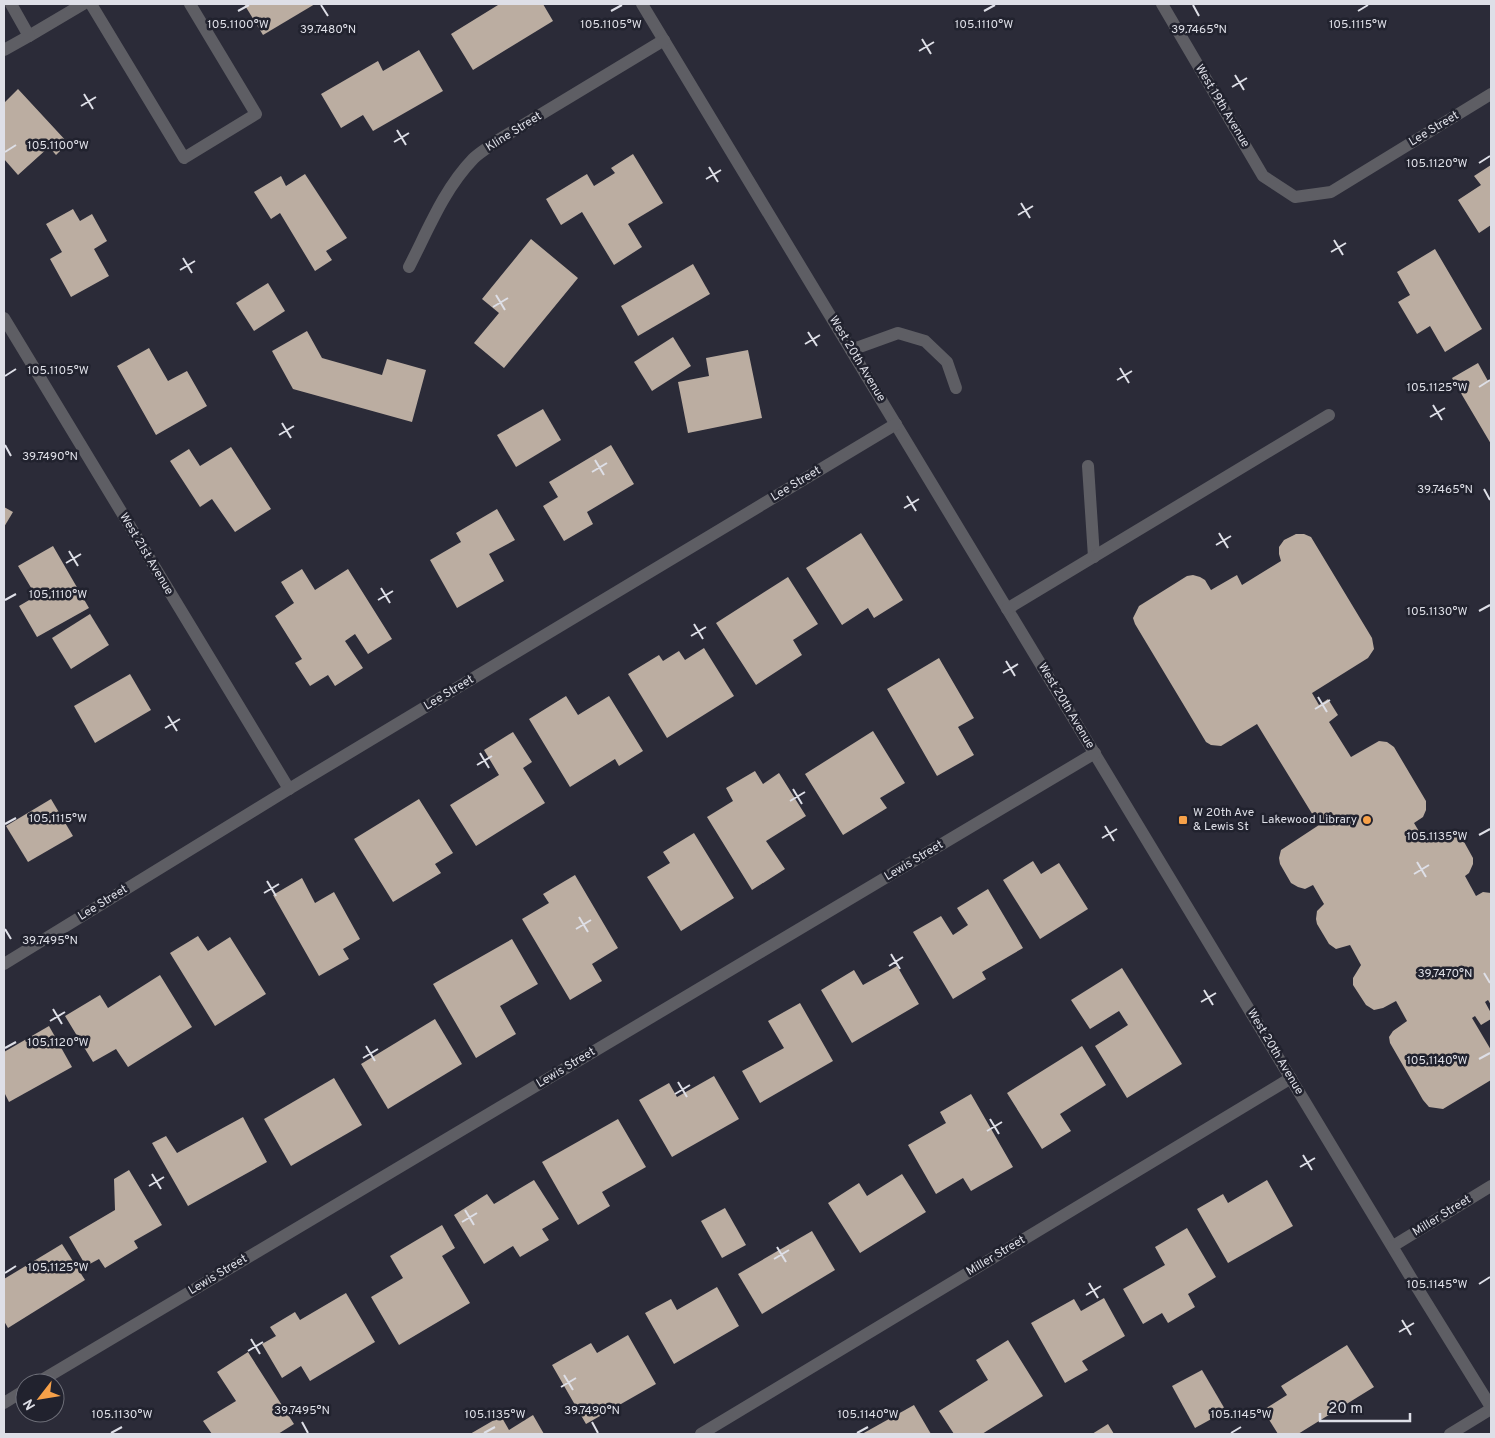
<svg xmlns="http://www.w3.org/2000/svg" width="1495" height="1438" viewBox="0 0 1495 1438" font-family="Overpass,sans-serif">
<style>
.building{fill:#bbada1}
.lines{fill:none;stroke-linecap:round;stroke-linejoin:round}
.minor{stroke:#5e5e64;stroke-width:12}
.ticks{fill:none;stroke:#dedfe7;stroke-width:2}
.poi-dot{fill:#f7a149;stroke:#21222e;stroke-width:2}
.labels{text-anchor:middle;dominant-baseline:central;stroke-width:5;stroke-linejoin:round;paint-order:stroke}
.street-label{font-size:12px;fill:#dedfe7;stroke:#21222e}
.poi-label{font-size:12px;fill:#dedfe7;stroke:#21222e;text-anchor:start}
.ticks-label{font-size:12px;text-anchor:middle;fill:#dedfe7;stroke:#21222e;stroke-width:5;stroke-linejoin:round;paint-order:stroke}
</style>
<rect width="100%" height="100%" fill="#2b2b38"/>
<g class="building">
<path d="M244,4H315L263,35Z"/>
<path d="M497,4H543L553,21L473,70L451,34L498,5Z"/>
<path d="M419,50L443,91L373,131L363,115L341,128L321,94L378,61L383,71Z"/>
<path d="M18,89L68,143L56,155L49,147L18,175L4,159V103Z"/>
<path d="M633,154L663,203L628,224L642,247L614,265L582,212L561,225L546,199L587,174L594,186L615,173L611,168Z"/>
<path d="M1491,165V225L1479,233L1458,200L1481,185L1474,176Z"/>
<path d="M305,174L347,238L326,251L332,260L315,271L280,213L271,219L254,192L281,176L286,186Z"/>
<path d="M73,209L80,221L92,214L107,241L94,249L109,276L71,297L50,259L62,252L46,224Z"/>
<path d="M531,239L578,278L504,368L474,343L499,313L482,299Z"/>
<path d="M1435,249L1482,329L1445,352L1430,326L1417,334L1398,302L1410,295L1397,272Z"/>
<path d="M693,264L710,294L638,336L621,306Z"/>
<path d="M268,283L285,311L254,331L236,303Z"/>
<path d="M307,331L322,358L382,375L387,359L426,370L412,422L293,389L272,351Z"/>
<path d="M673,337L691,366L652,391L634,362Z"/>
<path d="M149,348L168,381L187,371L207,406L156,435L117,366Z"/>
<path d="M748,350L762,418L688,433L678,382L709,376L706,358Z"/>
<path d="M1478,363L1488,381L1491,380V444L1452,378Z"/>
<path d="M543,409L561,440L516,467L497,435Z"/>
<path d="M611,445L634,484L587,512L593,524L564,541L543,506L558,497L549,482Z"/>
<path d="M231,447L271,509L235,532L212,499L200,507L170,461L189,449L200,466Z"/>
<path d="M4,507L13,512L4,527Z"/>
<path d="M497,509L515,540L489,554L504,581L457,608L430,560L461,542L456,533Z"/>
<path d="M861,533L903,600L874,618L868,608L842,625L806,568Z"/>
<path d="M1296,534H1304L1311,537L1372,638L1374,649L1368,658L1312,693L1319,705L1328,699L1338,715L1329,722L1351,757L1379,741L1387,742L1394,747L1426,801V810L1423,817L1414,823L1426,843L1440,834L1447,832H1454L1463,840L1473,858V864L1469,873L1465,876L1476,896L1483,892L1491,893V1005L1488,1000L1485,1002L1491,1013V1019L1481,1025L1475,1016L1472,1018L1491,1050V1080L1443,1109L1429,1107L1423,1100L1390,1043L1389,1037L1393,1031L1407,1021L1396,1001L1383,1008L1374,1010L1366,1005L1353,985V978L1361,965L1350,945L1336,949L1329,944L1317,924L1316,919L1317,911L1324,904L1313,885L1305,889L1298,887L1291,883L1280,864L1279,858L1281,850L1319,825L1257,724L1221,746L1211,745L1206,742L1135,624L1133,618L1139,606L1187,576L1193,575L1200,577L1205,580L1211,590L1237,575L1242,585L1281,561L1279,554V547L1284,540Z"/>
<path d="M53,546L89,608L37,637L19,606L36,596L18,566Z"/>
<path d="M302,569L315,590L348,569L392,639L368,654L355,634L345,641L363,668L335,686L328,675L310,686L295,663L302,659L275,616L294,603L281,582Z"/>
<path d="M788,577L818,624L793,640L802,655L756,685L716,623Z"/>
<path d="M90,614L109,645L71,669L52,638Z"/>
<path d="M704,648L734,696L667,738L628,674L659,655L663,661L679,651L685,660Z"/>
<path d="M939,658L974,718L958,727L974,755L937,776L887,689Z"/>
<path d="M130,674L151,710L95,743L74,706Z"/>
<path d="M566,696L578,715L609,696L643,751L619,766L615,759L570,787L529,719Z"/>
<path d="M873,731L905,783L880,798L887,808L843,835L805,774Z"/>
<path d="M513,732L532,762L523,768L545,803L476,846L450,805L499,775L484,750Z"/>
<path d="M755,771L763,784L779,773L806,816L766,841L785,869L752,890L707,817L733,801L726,788Z"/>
<path d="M51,799L73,836L28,862L6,826Z"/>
<path d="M419,799L453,853L435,864L441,873L393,902L354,839Z"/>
<path d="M694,833L734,898L681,931L647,877L670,863L663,852Z"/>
<path d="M1033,861L1041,874L1059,863L1088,909L1040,939L1003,880Z"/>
<path d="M575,875L618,948L592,964L602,981L570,1000L522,919L549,903L543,894Z"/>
<path d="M302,878L315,903L334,892L360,939L343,949L349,959L319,976L273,895Z"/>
<path d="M988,889L1023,948L982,972L986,979L953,999L913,932L941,916L953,935L968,925L957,908Z"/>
<path d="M198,936L208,951L230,937L266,994L215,1026L170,953Z"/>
<path d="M512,939L538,984L500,1006L516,1034L476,1058L433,984Z"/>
<path d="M897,966L919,1004L852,1043L821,990L854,970L863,985Z"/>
<path d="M1122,968L1182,1064L1127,1098L1095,1046L1128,1025L1119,1011L1090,1029L1071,1000Z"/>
<path d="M160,975L192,1027L128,1067L116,1049L93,1062L65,1016L100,995L108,1008Z"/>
<path d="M800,1003L833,1061L760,1103L742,1071L784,1048L768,1021Z"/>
<path d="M435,1019L462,1064L388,1109L361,1064Z"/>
<path d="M49,1026L72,1067L9,1102L4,1092V1052Z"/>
<path d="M1082,1046L1106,1085L1060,1114L1071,1131L1042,1149L1007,1093Z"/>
<path d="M714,1076L739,1119L672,1157L639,1100L669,1083L677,1097Z"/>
<path d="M334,1078L362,1125L291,1166L264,1119Z"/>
<path d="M971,1094L1013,1167L971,1191L963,1178L936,1194L908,1145L946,1123L940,1112Z"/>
<path d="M243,1117L267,1162L188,1206L152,1143L166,1136L177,1153Z"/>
<path d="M618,1119L646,1167L602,1192L610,1206L578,1225L542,1162Z"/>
<path d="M129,1170L162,1225L134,1241L138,1248L105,1268L99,1259L86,1266L69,1237L115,1210L114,1179Z"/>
<path d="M902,1174L926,1212L860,1253L828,1203L859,1183L867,1196Z"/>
<path d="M534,1180L559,1219L542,1229L549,1240L520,1257L513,1246L484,1264L454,1215L487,1194L494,1204Z"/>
<path d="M1267,1180L1293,1226L1228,1263L1197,1209L1223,1194L1228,1203Z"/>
<path d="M725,1208L746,1245L722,1258L701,1221Z"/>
<path d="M442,1225L455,1248L442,1256L470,1303L399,1345L371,1297L403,1278L390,1256Z"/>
<path d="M1187,1228L1216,1277L1188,1294L1195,1307L1168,1323L1162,1313L1143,1324L1123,1289L1165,1265L1155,1247Z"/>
<path d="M812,1231L835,1270L762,1314L738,1274Z"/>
<path d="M62,1244L85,1280L8,1328L4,1321V1279Z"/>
<path d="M717,1287L739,1326L674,1364L645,1313L671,1299L677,1310Z"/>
<path d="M346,1293L375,1342L310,1381L301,1366L282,1378L262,1344L276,1336L270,1327L295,1312L300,1320Z"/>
<path d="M1104,1298L1125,1336L1082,1361L1088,1370L1065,1383L1031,1323L1074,1299L1081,1311Z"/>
<path d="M628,1335L656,1384L586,1424L552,1365L591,1343L597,1353Z"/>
<path d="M1008,1340L1043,1396L982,1434H954L939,1411L988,1380L976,1360Z"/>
<path d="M1347,1345L1374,1387L1298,1434H1278L1263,1410L1287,1395L1281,1386Z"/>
<path d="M248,1352L294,1424L278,1434H212L203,1421L236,1401L217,1372Z"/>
<path d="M1202,1370L1226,1411L1195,1428L1172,1386Z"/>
<path d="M914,1405L931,1434H862Z"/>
<path d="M533,1415L544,1434H470L501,1416L509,1430Z"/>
<path d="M1108,1424L1114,1434H1092Z"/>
</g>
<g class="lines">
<g class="minor">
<path d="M91,4L184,158L256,114L190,4"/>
<path d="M642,4L1413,1281L1491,1407"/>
<path d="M1162,4L1263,176L1295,197L1331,192L1491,94"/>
<path d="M29,36L83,4"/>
<path d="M4,50L29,36L11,4"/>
<path d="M409,267C428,230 444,189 473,159C479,153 488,148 495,142L664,40"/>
<path d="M4,318L289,789"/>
<path d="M851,350L898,333L925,341L947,362L956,388"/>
<path d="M1088,466L1094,557"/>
<path d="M1007,609L1329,415"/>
<path d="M4,964L289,789L896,424"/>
<path d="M1393,1246L1491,1186"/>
<path d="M37,1383L1095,753"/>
<path d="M4,1403L25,1390"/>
<path d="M701,1434L1291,1078"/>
<path d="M1450,1434L1491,1409"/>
</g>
</g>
<path class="ticks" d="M321,5L328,16M1193,5L1199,16M238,11L249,5M611,11L622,5M984,11L995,5M1358,11L1368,5M922,39L931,54M919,51L934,42M1235,75L1244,90M1232,87L1247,78M84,94L93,109M81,106L96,97M397,130L406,145M394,142L409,133M5,152L16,145M1479,163L1490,156M709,167L718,182M706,179L721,170M1021,203L1030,218M1018,215L1033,206M1334,240L1343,255M1331,252L1346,243M183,258L192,273M180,270L195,261M496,295L505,310M493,307L508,298M808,332L817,346M805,344L820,335M1120,368L1129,383M5,376L16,369M1117,380L1132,371M1479,387L1490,380M1433,405L1442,420M1430,417L1445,408M282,423L291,438M279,435L294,426M5,445L11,456M595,460L604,475M592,472L607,463M1484,489L1490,500M907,496L916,511M904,508L919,499M1219,533L1228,548M1216,545L1231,536M69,551L78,566M66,563L81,554M381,588L390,603M5,600L16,594M378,600L393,591M1479,611L1490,605M694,624L703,639M691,636L706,627M1006,661L1015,676M1003,673L1018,664M1318,697L1327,712M1315,709L1330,700M168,716L177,731M165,728L180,719M480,753L489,768M477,765L492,756M793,789L802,804M790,801L805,792M5,824L16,818M1105,826L1114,841M1479,835L1490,829M1102,838L1117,829M1417,862L1426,877M1414,874L1429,865M267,881L276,896M264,893L279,884M579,917L588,932M5,929L11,939M576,929L591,920M891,954L900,969M889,966L903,957M1484,973L1490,983M1204,990L1213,1005M1201,1002L1216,993M53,1009L62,1024M50,1021L65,1012M366,1046L375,1061M5,1048L16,1042M363,1058L378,1049M1479,1059L1490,1053M678,1082L687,1097M675,1094L690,1085M990,1119L999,1134M987,1131L1002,1122M1303,1155L1312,1170M1300,1167L1315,1158M152,1174L161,1189M149,1186L164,1177M465,1210L474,1225M462,1222L477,1213M777,1247L786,1262M774,1259L789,1250M5,1273L16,1266M1089,1283L1098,1298M1479,1284L1490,1277M1086,1295L1101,1286M1402,1320L1411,1335M1399,1332L1414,1323M251,1339L260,1354M248,1351L263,1342M564,1375L573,1390M561,1387L576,1378M302,1422L308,1433M592,1422L598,1433M111,1433L122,1427M484,1433L495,1427M857,1433L868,1427M1231,1433L1241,1427"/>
<g class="poi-dot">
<rect x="1178" y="815" width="10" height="10" rx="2.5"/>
<circle cx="1367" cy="820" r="5"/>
</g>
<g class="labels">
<g class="street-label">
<text transform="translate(1222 106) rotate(59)">West 19th Avenue</text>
<text transform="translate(1434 129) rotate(-31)">Lee Street</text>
<text transform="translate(514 132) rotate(-32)">Kline Street</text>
<text transform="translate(857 359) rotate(59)">West 20th Avenue</text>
<text transform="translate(796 484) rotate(-31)">Lee Street</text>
<text transform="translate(146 554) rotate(59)">West 21st Avenue</text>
<text transform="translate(449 693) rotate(-31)">Lee Street</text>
<text transform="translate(1066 706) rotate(59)">West 20th Avenue</text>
<text transform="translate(914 861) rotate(-31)">Lewis Street</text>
<text transform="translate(103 903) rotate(-32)">Lee Street</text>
<text transform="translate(1275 1052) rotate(59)">West 20th Avenue</text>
<text transform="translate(566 1068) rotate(-31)">Lewis Street</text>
<text transform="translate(1442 1216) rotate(-32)">Miller Street</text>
<text transform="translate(996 1256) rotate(-31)">Miller Street</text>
<text transform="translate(218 1275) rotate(-31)">Lewis Street</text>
</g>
<g class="poi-label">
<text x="1193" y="813">W 20th Ave<tspan x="1193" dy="14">&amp; Lewis St</tspan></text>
<text x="1357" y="820" text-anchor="end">Lakewood Library</text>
</g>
</g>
<g class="ticks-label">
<text x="238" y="28">105.1100°W</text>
<text x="611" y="28">105.1105°W</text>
<text x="984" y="28">105.1110°W</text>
<text x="1358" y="28">105.1115°W</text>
<text x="328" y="33">39.7480°N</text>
<text x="1199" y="33">39.7465°N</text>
<text x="58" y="149">105.1100°W</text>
<text x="1437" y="167">105.1120°W</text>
<text x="58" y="374">105.1105°W</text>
<text x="1437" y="391">105.1125°W</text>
<text x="50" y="460">39.7490°N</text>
<text x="1445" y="493">39.7465°N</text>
<text x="58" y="598">105.1110°W</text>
<text x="1437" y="615">105.1130°W</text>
<text x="58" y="822">105.1115°W</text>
<text x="1437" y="840">105.1135°W</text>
<text x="50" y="944">39.7495°N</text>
<text x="1445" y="977">39.7470°N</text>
<text x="58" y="1046">105.1120°W</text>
<text x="1437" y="1064">105.1140°W</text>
<text x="58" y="1271">105.1125°W</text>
<text x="1437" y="1288">105.1145°W</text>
<text x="302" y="1414">39.7495°N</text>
<text x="592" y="1414">39.7490°N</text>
<text x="122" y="1418">105.1130°W</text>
<text x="495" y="1418">105.1135°W</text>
<text x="868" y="1418">105.1140°W</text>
<text x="1241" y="1418">105.1145°W</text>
</g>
<rect width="1495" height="1438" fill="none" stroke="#dedfe7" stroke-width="10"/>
<g transform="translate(40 1398) rotate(239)"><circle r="24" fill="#21222e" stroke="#6d6e78"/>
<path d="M0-4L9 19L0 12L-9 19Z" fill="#f7a149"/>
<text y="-8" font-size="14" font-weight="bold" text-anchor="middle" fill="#dedfe7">N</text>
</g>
<path d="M1320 1413v8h90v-8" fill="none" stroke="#dedfe7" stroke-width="2.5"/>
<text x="1328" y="1413" font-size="15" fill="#dedfe7" stroke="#21222e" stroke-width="4" paint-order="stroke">20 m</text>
</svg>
